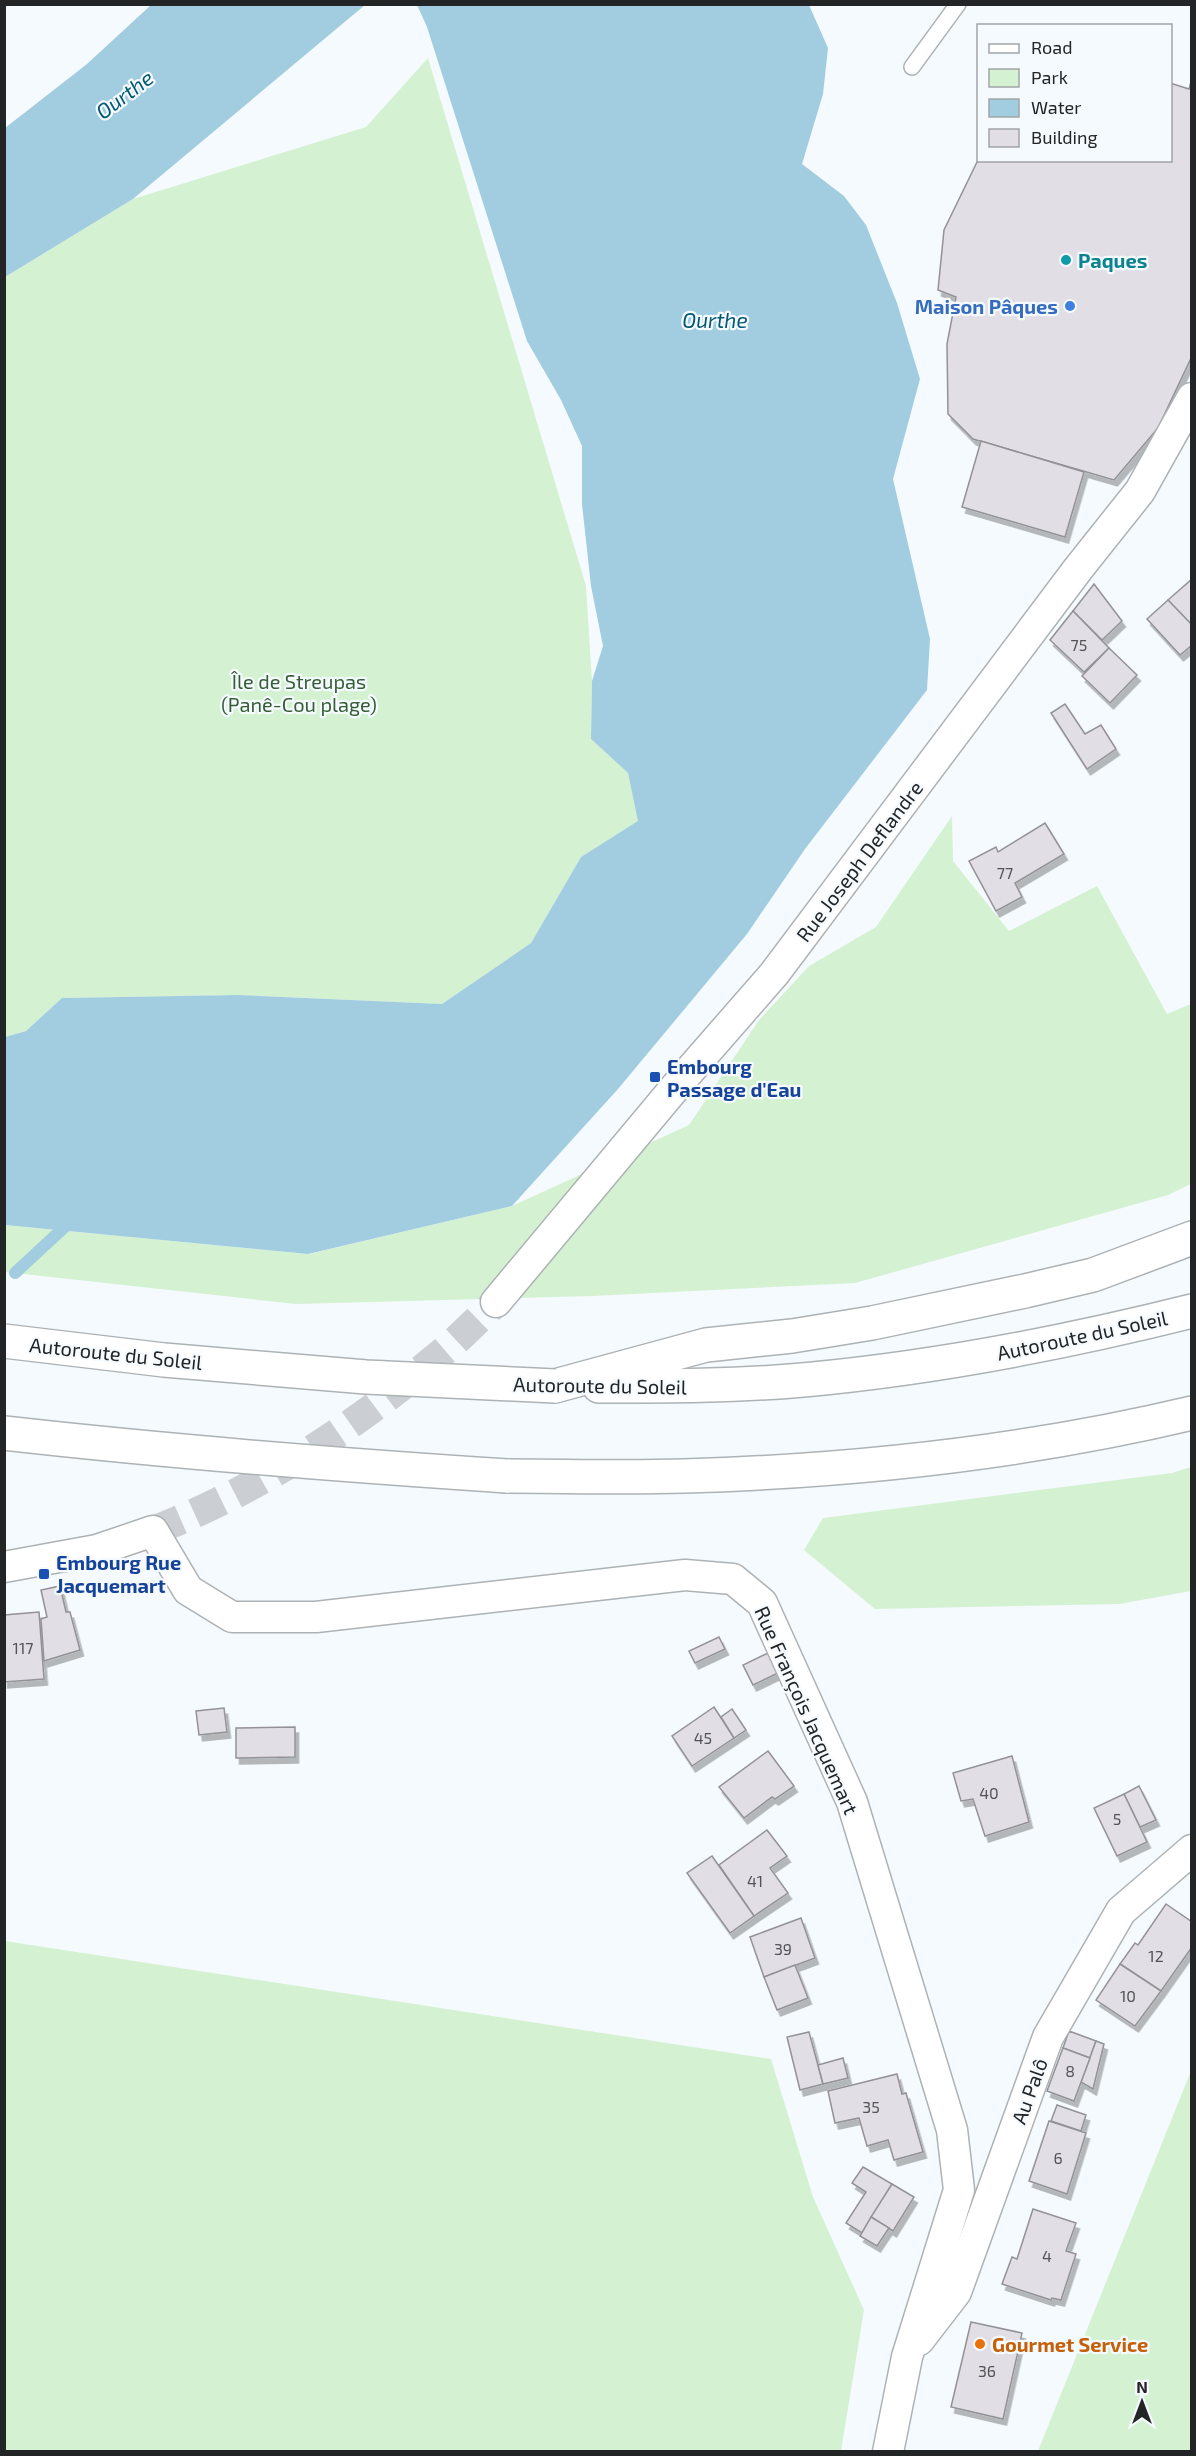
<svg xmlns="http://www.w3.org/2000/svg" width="1196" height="2456" viewBox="0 0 1196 2456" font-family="'Exo 2',sans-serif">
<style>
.green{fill:#d4f1d2}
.water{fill:#a2cde0}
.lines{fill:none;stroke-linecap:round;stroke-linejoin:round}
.stream{stroke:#a2cde0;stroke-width:12}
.building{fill:#e1dfe5;stroke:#939297;stroke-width:1.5;filter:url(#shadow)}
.minor-tunnel{stroke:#cbcfd3;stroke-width:30;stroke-dasharray:30 15;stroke-linecap:butt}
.service-casing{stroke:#adb2b5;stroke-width:18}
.minor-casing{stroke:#adb2b5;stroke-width:33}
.motorway-casing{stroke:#adb2b5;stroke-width:36}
.service{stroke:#fff;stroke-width:15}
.minor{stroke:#fff;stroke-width:30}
.motorway{stroke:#fff;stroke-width:33}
.motorway-bridge-casing{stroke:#adb2b5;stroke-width:36;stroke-linecap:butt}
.motorway-bridge{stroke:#fff;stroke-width:33}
.culture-dot{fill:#0f9aa8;stroke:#f5fafe;stroke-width:2}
.shop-dot{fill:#3f7fe0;stroke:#f5fafe;stroke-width:2}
.transit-dot{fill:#1a4fb4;stroke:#f5fafe;stroke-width:2}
.food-dot{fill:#e8710a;stroke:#f5fafe;stroke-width:2}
.labels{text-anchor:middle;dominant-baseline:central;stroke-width:4.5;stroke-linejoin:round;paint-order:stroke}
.number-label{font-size:16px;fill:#525356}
.culture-label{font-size:20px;font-weight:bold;fill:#0d838f;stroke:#f5fafe;text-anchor:start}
.shop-label{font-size:20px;font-weight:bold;fill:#366cbe;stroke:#f5fafe;text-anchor:end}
.park-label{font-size:20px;fill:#355e34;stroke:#f5fafe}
.street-label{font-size:20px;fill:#222426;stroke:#f5fafe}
.transit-label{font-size:20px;font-weight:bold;fill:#164399;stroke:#f5fafe;text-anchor:start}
.food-label{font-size:20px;font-weight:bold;fill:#c56008;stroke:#f5fafe;text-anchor:start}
.water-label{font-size:21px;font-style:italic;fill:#025973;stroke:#f5fafe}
</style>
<defs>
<filter id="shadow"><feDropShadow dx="3.5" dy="6" stdDeviation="0" flood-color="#0004"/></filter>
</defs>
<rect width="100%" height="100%" fill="#f5fafe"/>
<g class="green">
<path d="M428,58L586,586L592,681L591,739L628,773L639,821L581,857L531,943L442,1004L238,995L62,998L26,1031L5,1037V277L133,199L366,127Z"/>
<path d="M952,816L953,861L1009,931L1097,886L1167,1014L1191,1004V1184L1168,1195L855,1283L593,1296L296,1304L5,1272V1225L309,1254L512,1206L689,1125L759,1020L809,966L876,927Z"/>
<path d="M1191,1467V1591L1119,1604L875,1609L804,1550L823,1518L1172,1473Z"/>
<path d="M5,1941L771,2059L813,2197L864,2310L841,2451H5Z"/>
<path d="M1191,2071V2451H1038Z"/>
</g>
<g class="water">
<path d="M151,5H365L133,199L5,277V128L87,64Z"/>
<path d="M417,5H809L828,48L823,94L802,164L844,196L866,225L897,303L920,379L893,479L930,639L927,690L805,849L747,934L618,1089L512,1206L308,1254L5,1225V1037L26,1031L62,998L238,995L442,1004L531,943L581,857L638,821L628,773L591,739L592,681L603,646L591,586L582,504V446L561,400L527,341L427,27Z"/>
</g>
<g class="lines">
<path class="stream" d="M15,1273L71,1221"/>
</g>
<g class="building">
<path d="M1192,78V356L1158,428L1114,480L973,439L948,414L947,344L956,297L938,290L944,230L978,160H1170V83L1189,89Z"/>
<path d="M981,441L1084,472L1065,537L962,507Z"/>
<path d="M1192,579V622L1190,623L1168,600Z"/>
<path d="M1094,584L1122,621L1102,640L1073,611Z"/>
<path d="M1168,600L1192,625V645L1180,655L1147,619Z"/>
<path d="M1073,611L1109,648L1084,672L1050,640Z"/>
<path d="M1109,648L1137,675L1110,703L1082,676Z"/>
<path d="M1065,704L1085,734L1101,725L1116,749L1087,769L1051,713Z"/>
<path d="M1045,823L1064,854L1015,883L1022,897L996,911L969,861L996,847L998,852Z"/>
<path d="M60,1586L66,1612H70L80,1650L44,1661L41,1619L47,1617L41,1590Z"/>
<path d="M39,1612L44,1679L4,1682V1615Z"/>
<path d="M719,1637L725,1649L695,1663L689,1651Z"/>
<path d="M768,1653L778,1673L753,1685L743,1665Z"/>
<path d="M714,1707L734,1738L692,1766L672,1736Z"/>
<path d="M224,1708L227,1732L199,1735L196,1711Z"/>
<path d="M732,1709L746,1730L734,1738L721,1717Z"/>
<path d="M295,1727V1757L236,1758V1728Z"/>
<path d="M768,1751L794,1786L775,1799L772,1797L744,1818L719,1787Z"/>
<path d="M1012,1756L1029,1822L985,1836L973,1799L961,1801L953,1773Z"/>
<path d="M1139,1786L1156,1820L1140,1827L1124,1794Z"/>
<path d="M1124,1794L1147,1842L1117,1856L1094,1808Z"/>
<path d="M767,1830L787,1856L770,1868L788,1893L754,1916L719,1865Z"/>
<path d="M712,1856L754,1916L730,1933L687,1873Z"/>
<path d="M1166,1904L1192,1922V1947L1161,1991L1120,1964L1135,1943L1138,1945Z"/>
<path d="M801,1918L815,1958L764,1977L750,1937Z"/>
<path d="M1120,1964L1161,1991L1135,2026L1096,2000Z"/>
<path d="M795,1965L808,1998L777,2010L764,1977Z"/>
<path d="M1069,2031L1096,2041L1090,2058L1063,2048Z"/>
<path d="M809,2032L823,2084L800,2090L787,2037Z"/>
<path d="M1096,2041L1104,2044L1093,2089L1081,2082Z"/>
<path d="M1063,2048L1090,2058L1074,2101L1047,2091Z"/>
<path d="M843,2058L848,2078L823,2084L818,2065Z"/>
<path d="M897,2074L902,2094L906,2093L923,2152L894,2160L888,2140L867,2146L859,2118L835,2123L828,2091Z"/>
<path d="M1057,2105L1086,2115L1081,2131L1051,2121Z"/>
<path d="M1049,2121L1086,2133L1067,2194L1029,2181Z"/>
<path d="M863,2167L892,2184L862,2233L846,2223L866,2192L852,2183Z"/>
<path d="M892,2184L914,2197L893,2231L871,2217Z"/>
<path d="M1033,2209L1076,2223L1066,2251L1076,2254L1061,2300L1052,2298L1051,2300L1002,2284L1012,2257L1017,2259Z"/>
<path d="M871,2217L889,2228L877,2246L860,2236Z"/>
<path d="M971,2322L1022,2333L1003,2419L951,2407Z"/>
</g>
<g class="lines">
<path class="minor-tunnel" d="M153,1531C256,1490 347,1433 432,1361C455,1343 475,1322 496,1302"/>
<g class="service-casing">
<path id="service" d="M912,67L958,4"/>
</g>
<g class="minor-casing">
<g id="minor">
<path d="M496,1302L678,1084L774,974L1078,569L1140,491L1192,398"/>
<path d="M4,1567L97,1550L153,1531L188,1590L232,1617H316L685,1575L733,1579L762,1603L852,1802L952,2130L959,2190L907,2357L888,2452"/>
<path d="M919,2340L956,2292L1048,2037L1121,1911L1192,1850"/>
</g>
</g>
<g class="motorway-casing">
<g id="motorway">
<path d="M555,1386L706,1345L792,1336L872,1323L1025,1291L1093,1275L1192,1238"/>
<path d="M599,1386C667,1386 735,1386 803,1380C934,1368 1064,1343 1192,1311"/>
<path d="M507,1476C566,1476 625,1478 684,1476C852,1471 1028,1452 1192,1413"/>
</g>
</g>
<use href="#service" class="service"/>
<use href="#minor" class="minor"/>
<use href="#motorway" class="motorway"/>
<g class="motorway-bridge-casing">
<g id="motorway-bridge">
<path d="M4,1341L164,1360L366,1377L555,1386"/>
<path d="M4,1433C172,1452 339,1465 507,1476"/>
</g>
</g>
<use href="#motorway-bridge" class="motorway-bridge"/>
</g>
<circle class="culture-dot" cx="1066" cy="260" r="6"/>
<circle class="shop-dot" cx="1070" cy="306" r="6"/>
<g class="transit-dot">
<rect x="649" y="1071" width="12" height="12" rx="3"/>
<rect x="38" y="1568" width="12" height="12" rx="3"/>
</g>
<circle class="food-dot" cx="980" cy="2344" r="6"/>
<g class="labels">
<g class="number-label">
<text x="1079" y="644">75</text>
<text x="1005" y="872">77</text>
<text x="23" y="1647">117</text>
<text x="703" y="1737">45</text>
<text x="989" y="1792">40</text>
<text x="1117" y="1818">5</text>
<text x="755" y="1880">41</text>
<text x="783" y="1948">39</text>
<text x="1156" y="1955">12</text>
<text x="1128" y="1995">10</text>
<text x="1070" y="2070">8</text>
<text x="871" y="2106">35</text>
<text x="1058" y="2157">6</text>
<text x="1047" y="2255">4</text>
<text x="987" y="2370">36</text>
</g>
<g class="culture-label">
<text x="1078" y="260">Paques</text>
</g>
<g class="shop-label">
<text x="1058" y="306">Maison Pâques</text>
</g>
<g class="park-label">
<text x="299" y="681">Île de Streupas<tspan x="299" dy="23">(Panê-Cou plage)</tspan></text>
</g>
<g class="street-label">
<text transform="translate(859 861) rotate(-53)">Rue Joseph Deflandre</text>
<text transform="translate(1082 1335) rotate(-12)">Autoroute du Soleil</text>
<text transform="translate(116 1353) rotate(6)">Autoroute du Soleil</text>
<text transform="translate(600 1385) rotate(1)">Autoroute du Soleil</text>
<text transform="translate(807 1710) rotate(66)">Rue François Jacquemart</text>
<text transform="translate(1029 2091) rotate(-70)">Au Palô</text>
</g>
<g class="transit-label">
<text x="667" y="1066">Embourg<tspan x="667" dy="23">Passage d'Eau</tspan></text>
<text x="56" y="1562">Embourg Rue<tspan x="56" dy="23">Jacquemart</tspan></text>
</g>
<g class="food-label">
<text x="992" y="2344">Gourmet Service</text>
</g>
<g class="water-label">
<text transform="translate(124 94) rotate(-37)">Ourthe</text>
<text x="715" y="319">Ourthe</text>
</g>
</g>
<rect width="1196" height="2456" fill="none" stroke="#222426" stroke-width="12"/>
<rect x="977" y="24" width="195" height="138" fill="#f5fafe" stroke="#a1a4a8" stroke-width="1.5"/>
<rect x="989" y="44" width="30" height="9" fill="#ffffff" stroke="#a1a4a8" stroke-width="1.5"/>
<text x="1031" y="54" font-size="18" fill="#222426">Road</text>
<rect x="989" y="69" width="30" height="18" fill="#d4f1d2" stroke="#a1a4a8" stroke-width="1.5"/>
<text x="1031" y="84" font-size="18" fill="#222426">Park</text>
<rect x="989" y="99" width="30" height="18" fill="#a2cde0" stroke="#a1a4a8" stroke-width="1.5"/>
<text x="1031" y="114" font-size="18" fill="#222426">Water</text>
<rect x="989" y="129" width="30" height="18" fill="#e1dfe5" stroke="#a1a4a8" stroke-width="1.5"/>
<text x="1031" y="144" font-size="18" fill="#222426">Building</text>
<g transform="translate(1142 2402)" stroke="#f5fafe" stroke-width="4.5" paint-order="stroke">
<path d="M0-4.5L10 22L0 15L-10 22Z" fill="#222426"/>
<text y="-9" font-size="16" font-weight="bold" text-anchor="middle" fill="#222426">N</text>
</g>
</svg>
